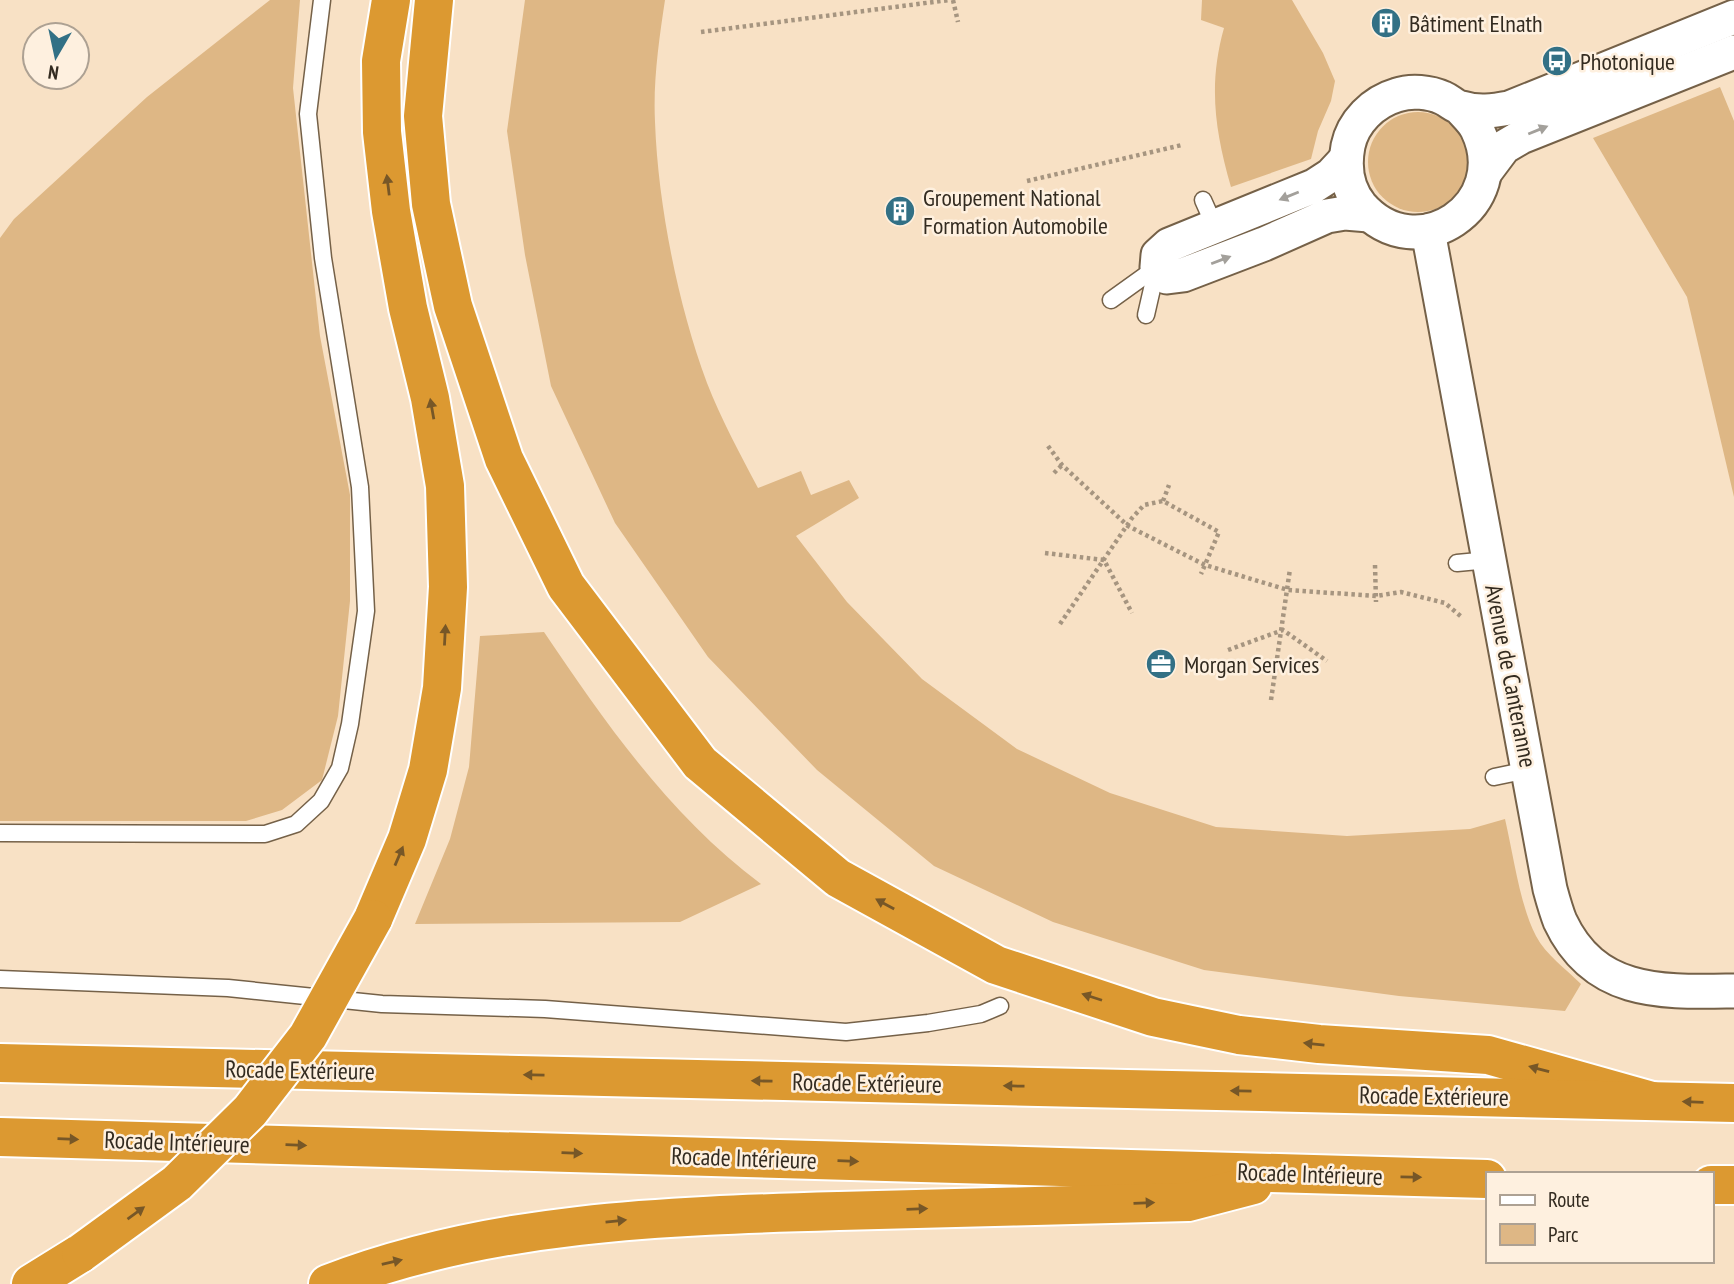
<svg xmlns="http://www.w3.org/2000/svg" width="1734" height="1284" viewBox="0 0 1734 1284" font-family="'PT Sans Narrow',sans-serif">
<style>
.green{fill:#deb785}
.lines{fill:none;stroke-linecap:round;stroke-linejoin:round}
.service-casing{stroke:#756148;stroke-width:19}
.minor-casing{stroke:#756148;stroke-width:37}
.motorway-casing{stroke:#fff;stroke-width:42}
.path{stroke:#a69580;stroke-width:4.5;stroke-dasharray:3.5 3.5;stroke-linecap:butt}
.service{stroke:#fff;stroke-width:16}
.minor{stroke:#fff;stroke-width:33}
.motorway{stroke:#dc9931;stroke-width:38}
.motorway-bridge-casing{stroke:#fff;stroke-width:42;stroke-linecap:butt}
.motorway-bridge{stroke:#dc9931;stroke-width:38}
.oneway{fill:#a3a09b}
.oneway2{fill:#775727}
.labels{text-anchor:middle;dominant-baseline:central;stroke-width:5;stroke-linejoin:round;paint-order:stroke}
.poi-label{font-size:24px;fill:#332b20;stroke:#fef0df;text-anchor:start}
.street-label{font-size:24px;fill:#332b20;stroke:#fef0df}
</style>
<rect width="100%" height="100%" fill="#f8e1c5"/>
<g class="green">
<path d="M270,0H300L293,88L320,336L350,495V601L338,716L322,780L282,810L246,821H0V238L14,219L147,97Z"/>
<path d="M525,0H665C659,40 653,81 655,122C658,205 678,305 707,383C721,419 740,454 758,488L801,471L811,495L849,480L859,498L796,536L847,602L922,679L1017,749L1110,793L1216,827L1347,836L1470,829L1505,819C1513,853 1520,906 1536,936C1546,955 1566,969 1581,984L1565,1011L1399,996L1204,970L1053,922L934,866L817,770L708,657L615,523L551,386L525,255L507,131Z"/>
<path d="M1202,0H1292L1323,53L1335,81L1331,101L1318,131L1311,159L1231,187C1215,131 1208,85 1224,28L1201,20Z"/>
<path d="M1720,87L1734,121V497L1687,297L1593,138Z"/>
<circle cx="1418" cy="162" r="50"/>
<path d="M544,632C606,724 671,817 761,884L680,922L415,924L450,839L469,767L480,636Z"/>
</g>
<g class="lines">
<g class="service-casing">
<g id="service">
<path d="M1203,200L1215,227"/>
<path d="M1111,300L1157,267"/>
<path d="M1146,315L1157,267"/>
<path d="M1457,563L1489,560"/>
<path d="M1494,777L1528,770"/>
<path d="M0,833L265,834L296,824L321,801L340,768L350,724L366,611L360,487L323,258L308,114L322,0"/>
<path d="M0,979L228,988L382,1004L545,1009L846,1032L928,1023L981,1014L1000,1006"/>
</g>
</g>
<g class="minor-casing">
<g id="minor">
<path d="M1460,108C1466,115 1473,121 1477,129C1514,205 1417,270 1361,206C1347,189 1344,167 1348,146C1353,122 1373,102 1397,95C1411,90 1430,92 1443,98C1450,101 1455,107 1462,108C1478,113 1493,111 1509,108L1734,17"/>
<path d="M1345,160L1331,175L1314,186L1169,245L1158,255L1157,267L1167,277L1183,275L1264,244L1327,216L1345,213L1369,215"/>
<path d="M1486,171L1504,147L1521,137L1734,52"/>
<path d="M1428,231L1550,889C1553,900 1556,911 1560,921C1595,996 1663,992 1734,991"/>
</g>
</g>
<g class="motorway-casing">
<g id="motorway">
<path d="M434,0L423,116L431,204L453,306L504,459L566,586L700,763L838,878L996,965L1153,1017L1239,1035L1319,1044L1488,1055L1652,1101"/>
<path d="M373,919L407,839L428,770L442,688L448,587L445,486L430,398L408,308L391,211L382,132L381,61L391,0"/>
<path d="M0,1063L1734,1103"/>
<path d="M0,1137L1487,1179"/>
<path d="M1711,1185H1734"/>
<path d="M31,1284L81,1253"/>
<path d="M328,1284C491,1221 666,1216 839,1211C955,1208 1072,1205 1188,1202L1253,1185"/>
</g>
</g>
<g class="path">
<path d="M953,0L958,22"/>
<path d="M701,32L949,0"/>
<path d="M1027,181L1182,145"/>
<path d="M1048,446L1062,465L1128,526L1205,565L1288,590L1376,596L1401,592L1445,603L1463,618"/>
<path d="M1054,473L1062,465"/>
<path d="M1163,501L1169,485"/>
<path d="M1045,553L1104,560L1132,613"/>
<path d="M1375,565L1376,602"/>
<path d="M1060,624L1132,518L1144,505L1163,501L1219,532L1201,574"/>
<path d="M1228,650L1283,630L1327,661"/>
<path d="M1271,700L1290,569"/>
</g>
<use href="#service" class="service"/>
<use href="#minor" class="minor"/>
<use href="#motorway" class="motorway"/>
<g class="motorway-bridge-casing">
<path id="motorway-bridge" d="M81,1253L177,1183L250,1111L308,1036L373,919"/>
</g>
<use href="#motorway-bridge" class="motorway-bridge"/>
</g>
<defs><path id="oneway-solid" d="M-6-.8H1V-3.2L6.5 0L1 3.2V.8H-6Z" transform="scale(1.75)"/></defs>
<g class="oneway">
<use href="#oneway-solid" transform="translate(1538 130) rotate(-22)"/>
<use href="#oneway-solid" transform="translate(1289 196) rotate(158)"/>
<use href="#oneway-solid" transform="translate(1221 260) rotate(-21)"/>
</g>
<g class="oneway2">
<use href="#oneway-solid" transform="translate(388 185) rotate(-97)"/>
<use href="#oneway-solid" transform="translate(432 409) rotate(-100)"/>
<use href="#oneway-solid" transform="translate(445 635) rotate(-87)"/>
<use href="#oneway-solid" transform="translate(399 856) rotate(-67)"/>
<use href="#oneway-solid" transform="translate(885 904) rotate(-151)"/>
<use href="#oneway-solid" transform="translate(1092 997) rotate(-162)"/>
<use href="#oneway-solid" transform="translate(1314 1044) rotate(-174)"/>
<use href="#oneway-solid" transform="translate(1539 1069) rotate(-165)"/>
<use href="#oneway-solid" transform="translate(534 1075) rotate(-179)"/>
<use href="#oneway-solid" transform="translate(762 1081) rotate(-179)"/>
<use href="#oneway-solid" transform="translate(1014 1086) rotate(-179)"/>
<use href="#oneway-solid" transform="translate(1241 1091) rotate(-179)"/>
<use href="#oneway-solid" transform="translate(1693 1102) rotate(-178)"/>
<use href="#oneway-solid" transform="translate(68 1139) rotate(2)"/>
<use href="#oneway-solid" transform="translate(296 1145) rotate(2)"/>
<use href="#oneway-solid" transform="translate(572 1153) rotate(2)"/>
<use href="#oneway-solid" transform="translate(848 1161) rotate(2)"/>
<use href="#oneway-solid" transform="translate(1411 1177) rotate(1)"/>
<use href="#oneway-solid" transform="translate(1144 1203) rotate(-2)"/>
<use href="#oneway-solid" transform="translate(917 1209) rotate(-2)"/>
<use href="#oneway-solid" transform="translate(136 1213) rotate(-36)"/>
<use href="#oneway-solid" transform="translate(616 1221) rotate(-6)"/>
<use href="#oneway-solid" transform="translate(392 1262) rotate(-13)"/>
</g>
<defs>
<g id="building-disc" transform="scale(1.575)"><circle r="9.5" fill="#327085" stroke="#fef0df"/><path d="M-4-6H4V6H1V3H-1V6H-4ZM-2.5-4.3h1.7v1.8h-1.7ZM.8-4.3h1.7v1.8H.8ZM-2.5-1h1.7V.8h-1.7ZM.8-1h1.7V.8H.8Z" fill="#fff"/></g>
<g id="bus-disc" transform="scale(1.575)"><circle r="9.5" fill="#327085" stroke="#fef0df"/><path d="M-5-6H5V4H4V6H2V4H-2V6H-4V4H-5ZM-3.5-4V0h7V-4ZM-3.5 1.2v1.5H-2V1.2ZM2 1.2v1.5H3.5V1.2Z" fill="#fff"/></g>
<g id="office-disc" transform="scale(1.575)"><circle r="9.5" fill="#327085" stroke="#fef0df"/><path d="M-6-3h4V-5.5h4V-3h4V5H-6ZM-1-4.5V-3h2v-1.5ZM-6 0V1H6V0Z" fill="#fff"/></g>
</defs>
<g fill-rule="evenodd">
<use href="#building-disc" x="1386" y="23"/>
<use href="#bus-disc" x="1557" y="61"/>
<use href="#building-disc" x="900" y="211"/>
<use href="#office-disc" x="1161" y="664"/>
</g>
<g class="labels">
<g class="poi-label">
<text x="1409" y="23">Bâtiment Elnath</text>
<text x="1580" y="61">Photonique</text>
<text x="923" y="197">Groupement National<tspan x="923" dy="28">Formation Automobile</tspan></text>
<text x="1184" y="664">Morgan Services</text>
</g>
<g class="street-label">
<text transform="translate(1511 676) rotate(79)">Avenue de Canteranne</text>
<text transform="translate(300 1070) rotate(1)">Rocade Extérieure</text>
<text transform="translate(867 1083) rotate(1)">Rocade Extérieure</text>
<text transform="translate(1434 1096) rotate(1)">Rocade Extérieure</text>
<text transform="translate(177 1142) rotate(2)">Rocade Intérieure</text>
<text transform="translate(744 1158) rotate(2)">Rocade Intérieure</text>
<text transform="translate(1310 1174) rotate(2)">Rocade Intérieure</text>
</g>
</g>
<rect x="1486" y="1172" width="228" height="91" fill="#fef0df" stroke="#ada193" stroke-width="2"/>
<rect x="1500" y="1195" width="35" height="10" fill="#ffffff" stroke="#ada193" stroke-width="2"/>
<text x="1548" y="1207" font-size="21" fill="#332b20">Route</text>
<rect x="1500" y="1224" width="35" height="21" fill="#deb785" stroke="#ada193" stroke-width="2"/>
<text x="1548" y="1242" font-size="21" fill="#332b20">Parc</text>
<g transform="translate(56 56) rotate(189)"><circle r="33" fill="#fef0df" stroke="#ada193" stroke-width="2"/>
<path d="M0-5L12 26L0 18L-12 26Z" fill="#327085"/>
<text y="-10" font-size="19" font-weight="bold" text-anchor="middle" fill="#332b20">N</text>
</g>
</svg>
